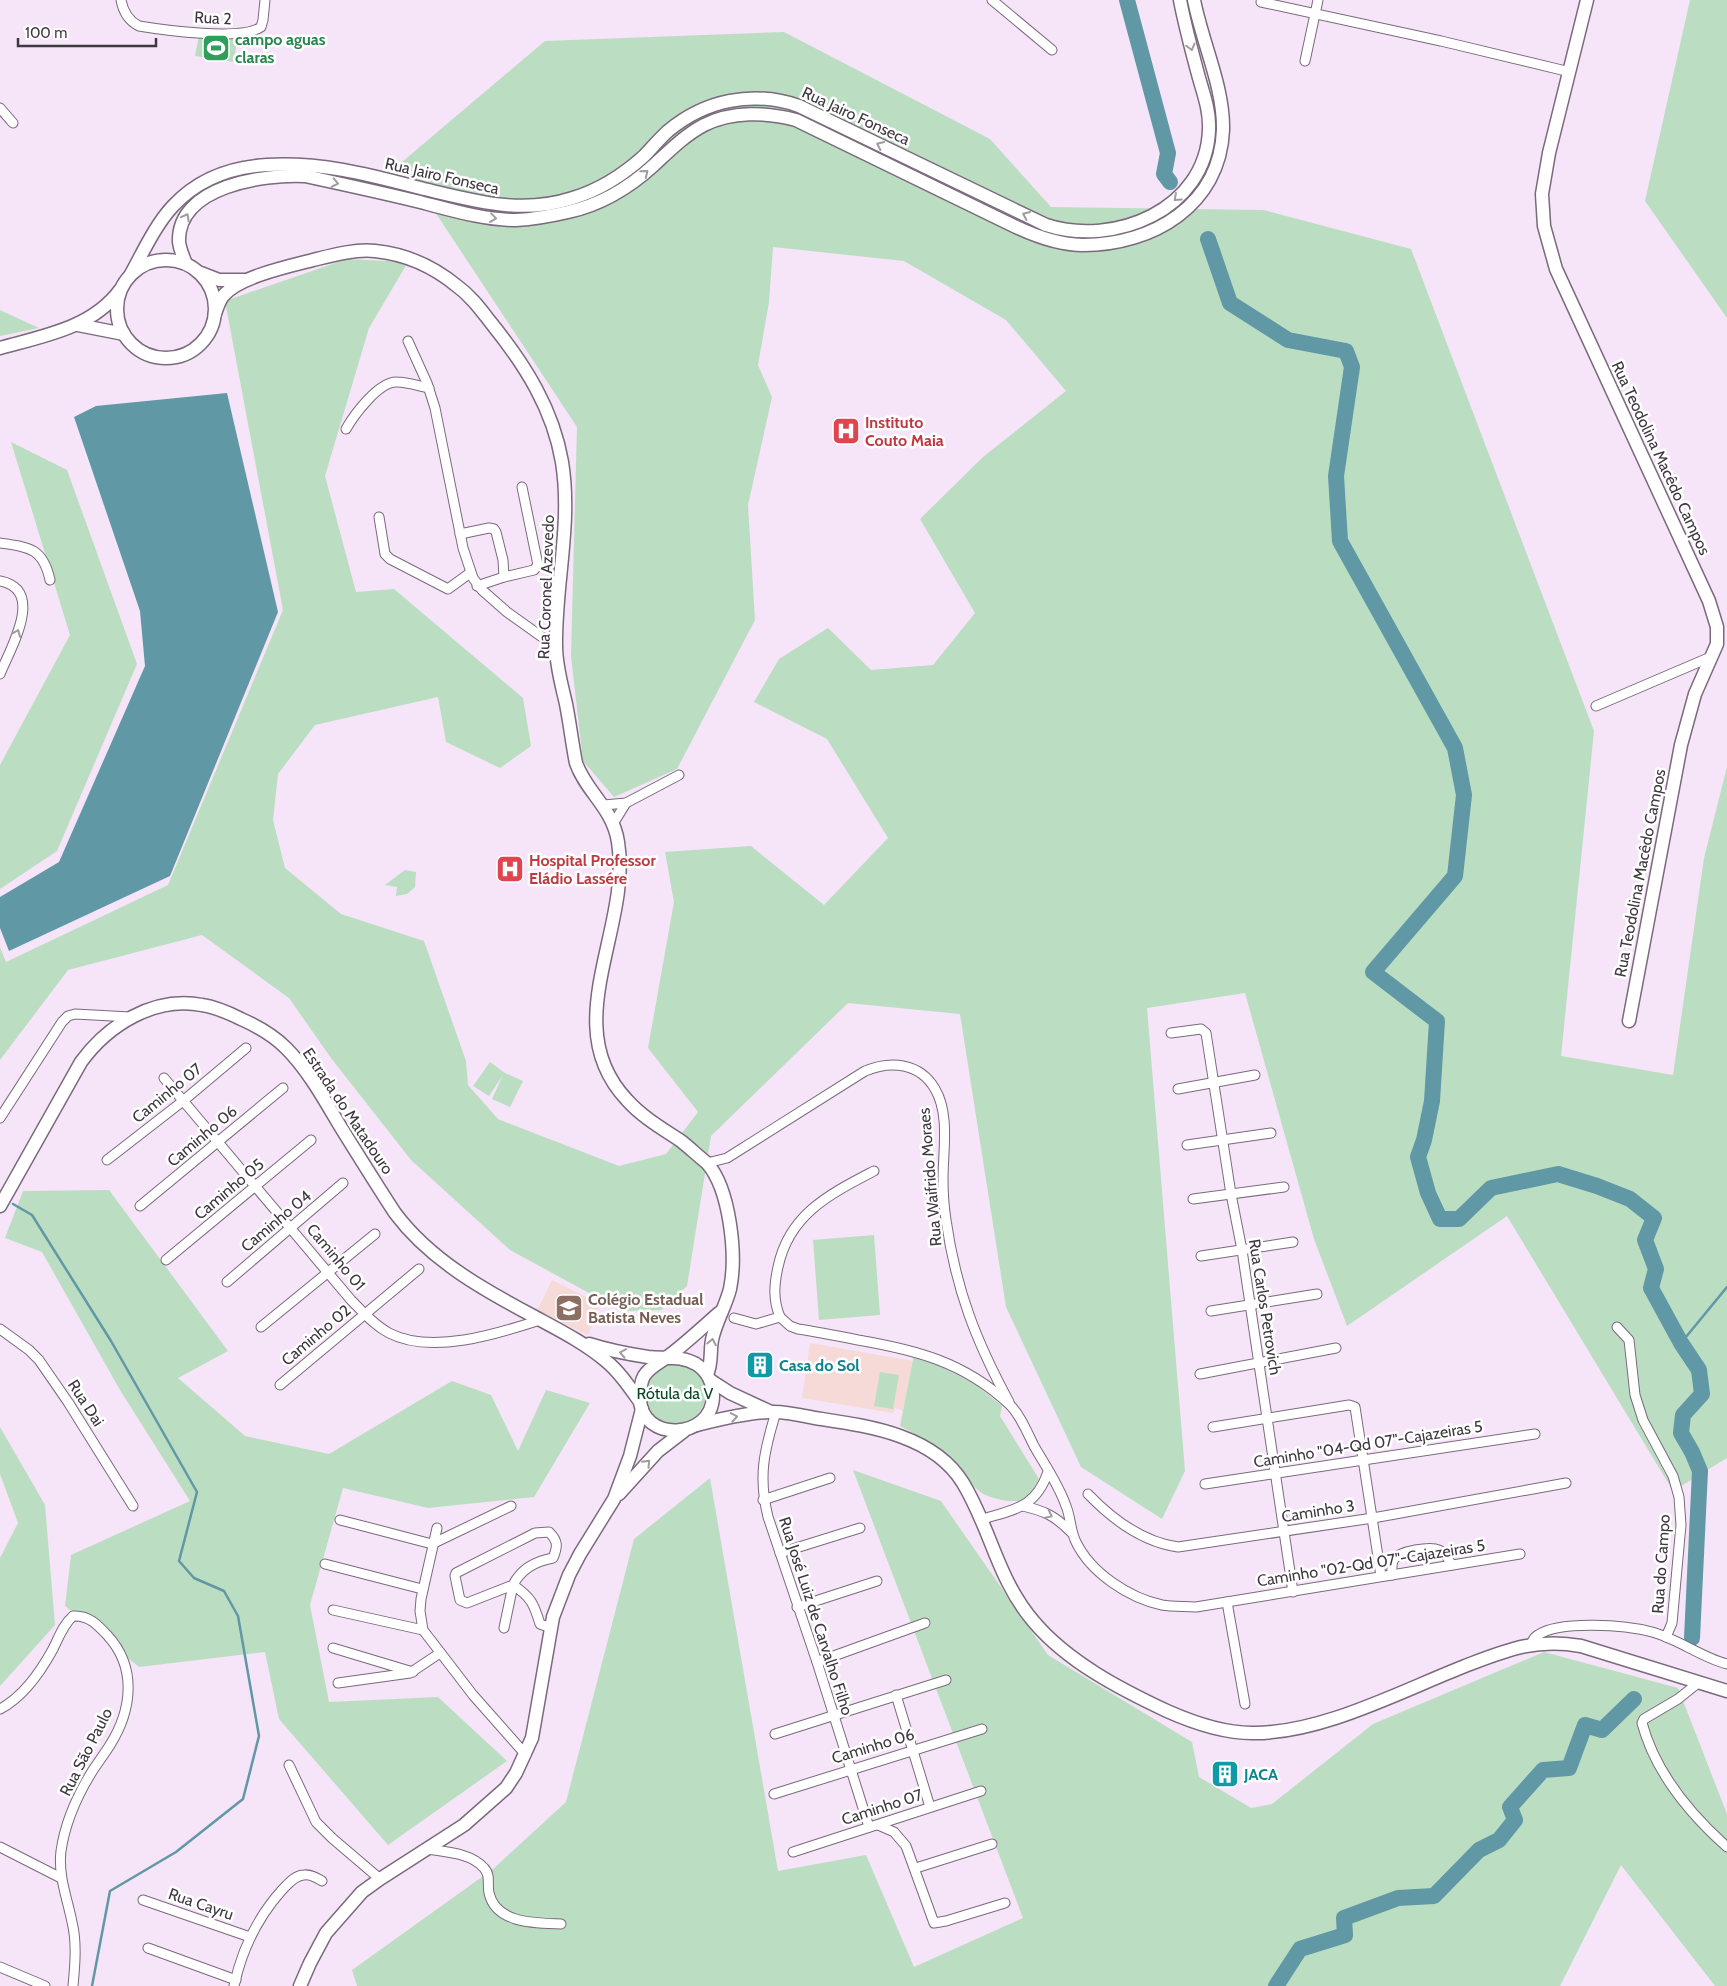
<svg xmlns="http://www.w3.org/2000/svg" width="1727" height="1986" viewBox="0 0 1727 1986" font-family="Cabin,sans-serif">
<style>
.education{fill:#f5dad8}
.green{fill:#bbdec2}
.water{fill:#6198a5}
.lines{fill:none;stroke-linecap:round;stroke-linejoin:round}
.stream{stroke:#6198a5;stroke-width:2.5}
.river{stroke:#6198a5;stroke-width:16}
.street-casing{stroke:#7a6a7c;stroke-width:11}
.secondary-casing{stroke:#7a6a7c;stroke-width:15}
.street{stroke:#fff;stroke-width:9}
.secondary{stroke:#fff;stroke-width:12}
.oneway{stroke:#9f9ca0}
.labels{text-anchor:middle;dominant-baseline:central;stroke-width:5;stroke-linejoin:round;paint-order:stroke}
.street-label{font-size:16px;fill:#3f3840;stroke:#fff}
.leisure-label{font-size:16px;font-weight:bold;fill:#27864d;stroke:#fff;text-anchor:start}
.health-label{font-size:16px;font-weight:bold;fill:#be3a42;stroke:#fff;text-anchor:start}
.education-label{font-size:16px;font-weight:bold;fill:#785e54;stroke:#fff;text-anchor:start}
.culture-label{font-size:16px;font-weight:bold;fill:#0d838f;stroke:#fff;text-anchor:start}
.park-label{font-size:16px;fill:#05471f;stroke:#fff}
</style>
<rect width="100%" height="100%" fill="#f6e4f8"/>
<g class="education">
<path d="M552,1280L600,1304L588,1335L537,1311Z"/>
<path d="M810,1343L913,1361L903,1411L895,1408L893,1413L802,1398Z"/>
</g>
<g class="green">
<path d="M1690,0H1727V318L1645,201Z"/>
<path d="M784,32L990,139L1051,207L1263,210L1411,249L1594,731L1561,1056L1673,1075L1704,858L1727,767V1458L1673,1491L1507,1216L1347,1326L1314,1239L1245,993L1147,1008L1185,1471L1162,1519L1081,1467L1006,1307L960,1014L848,1003L711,1136L687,1286L661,1310L622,1311L510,1250L411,1160L331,1058L289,998L202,935L68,970L0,1060V947L6,962L168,885L283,610L225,301L347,259L408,262L369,328L325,476L356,592L394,589L523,698L531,746L500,768L446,742L438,697L315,725L278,774L273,820L285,868L341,914L424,941L466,1061L468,1085L498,1119L619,1166L666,1154L698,1112L648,1048L674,902L665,852L751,846L824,905L888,838L827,739L754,702L779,659L828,628L871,670L933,665L975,613L920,519L983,457L1066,391L1006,320L904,261L773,247L769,302L758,365L772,397L748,505L755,620L677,769L614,797L583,761L571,656L577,427L402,162L545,41Z"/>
<path d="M199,35L237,40L234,62L195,56Z"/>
<path d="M0,310L2,311L39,328L0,336Z"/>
<path d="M11,442L67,470L137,664L57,851L0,889V765L70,635Z"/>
<path d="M405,870L416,872L415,887L407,894L396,896L397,887L385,885Z"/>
<path d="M490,1062L505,1073L523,1081L510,1107L492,1099L503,1075L489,1096L473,1086Z"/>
<path d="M109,1190L228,1351L178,1378L245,1436L329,1454L452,1381L491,1395L518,1451L546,1390L590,1403L534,1497L428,1508L343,1488L310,1605L329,1702L438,1697L507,1761L388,1845L279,1719L265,1652L139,1667L65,1606L71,1555L190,1501L120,1390L42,1252L5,1238L23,1191Z"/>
<path d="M874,1235L880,1315L819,1320L813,1240Z"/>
<path d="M914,1355L932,1362L975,1384L1002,1406L1000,1416L1039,1479C1035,1485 1032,1493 1026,1498C1017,1505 988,1499 979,1491C968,1482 962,1469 951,1460C934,1445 920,1436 900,1426Z"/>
<circle cx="675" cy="1393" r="31"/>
<path d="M880,1372L899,1375L893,1409L874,1406Z"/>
<path d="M0,1427L45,1505L55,1625L0,1686V1558L18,1523L0,1474Z"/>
<path d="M853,1470L941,1501L1048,1655L1192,1742L1199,1777L1251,1808L1272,1804L1373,1724L1544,1652L1678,1688L1727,1814V1986H1715L1621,1865L1560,1986H357L352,1970L493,1869L566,1802L634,1539L710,1478L778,1871L866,1855L914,1967L1023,1918Z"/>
</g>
<path class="water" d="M227,393L278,612L170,876L9,951L0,928V897L59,862L145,666L140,611L74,417L96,406Z"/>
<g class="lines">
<g class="stream">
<path d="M13,1204L32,1215L111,1341L197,1492L179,1561L194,1578L224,1591L238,1616L259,1736L243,1799L176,1852L110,1891L92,1986"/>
<path d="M1681,1343L1727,1287"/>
</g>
<g class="river">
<path d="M1127,0L1168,153L1164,174L1170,182"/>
<path d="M1208,239L1230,303L1288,340L1346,351L1352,367L1336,476L1340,541L1455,748L1464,795L1455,876L1373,972L1437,1021L1432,1101L1424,1140L1418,1157L1428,1193L1440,1219H1459L1491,1188L1558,1174L1597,1186L1630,1199L1654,1218L1645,1240L1656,1269L1651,1288L1681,1343L1699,1370L1702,1394L1683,1415L1681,1433L1692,1452L1700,1471L1692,1638"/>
<path d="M1276,1986L1300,1949L1345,1935L1344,1918L1398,1898L1434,1896L1479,1850L1499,1840L1515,1820L1510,1807L1543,1770L1569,1768L1585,1725L1602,1730L1634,1699"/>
</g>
<g class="street-casing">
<g id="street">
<path d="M121,0C123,11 129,21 139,26C163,30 242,41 261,27L263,20L265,0"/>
<path d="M992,0L1052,50"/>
<path d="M1261,2L1441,41L1570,72"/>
<path d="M1305,61L1318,0"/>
<path d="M0,108L13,123"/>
<path d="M408,341L427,383L435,408L463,548L473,578L482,590L507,612L556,647"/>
<path d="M346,429C354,415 379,381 397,382C407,382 419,386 429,388"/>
<path d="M379,517L385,554L390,559L448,589L470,573"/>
<path d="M460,534L489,528L494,529L496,532L503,560L504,577L477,586"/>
<path d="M0,543C29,547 43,548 50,580"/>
<path d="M504,577L534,570L538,565L522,487"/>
<path d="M0,581C46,590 10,649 0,674"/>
<path d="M1596,706L1713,656"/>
<path d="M604,805L626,803L679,775"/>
<path d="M613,824L626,803"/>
<path d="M1171,1033L1201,1029L1206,1033L1231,1194L1242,1250L1293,1592"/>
<path d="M164,1078L351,1300C363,1312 374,1325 389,1333C431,1355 497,1334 540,1320"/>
<path d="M1178,1089L1255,1075"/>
<path d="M0,1118L62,1022L68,1016L75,1014L130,1017"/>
<path d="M1187,1145L1271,1133"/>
<path d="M107,1160L183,1101L246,1048"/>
<path d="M707,1163L727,1158L865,1071C891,1060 920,1063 935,1089C950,1114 943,1151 943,1179C943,1192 944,1207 946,1220C956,1290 976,1341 1009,1402"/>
<path d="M1193,1199L1284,1187"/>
<path d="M140,1206L283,1088"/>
<path d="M1201,1256L1293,1242"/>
<path d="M166,1260L311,1140"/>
<path d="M227,1282L343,1183"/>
<path d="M1211,1311L1317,1294"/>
<path d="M780,1317L790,1326L798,1329C818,1332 838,1336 858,1340C916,1350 964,1362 1009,1404C1020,1414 1027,1432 1034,1446C1045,1465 1059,1485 1066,1506C1071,1518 1070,1530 1076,1542C1091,1573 1129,1598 1162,1605C1173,1607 1185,1606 1196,1607L1520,1554"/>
<path d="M780,1317C773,1300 774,1285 778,1267C789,1214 830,1194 874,1171"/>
<path d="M734,1318L756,1324L780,1317"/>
<path d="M261,1327L375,1234"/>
<path d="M1617,1327L1629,1340L1635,1395L1643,1420L1673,1476L1679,1497L1681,1525L1672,1623L1666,1637"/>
<path d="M0,1329L29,1350L39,1360L68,1402L133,1506"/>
<path d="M1200,1374L1336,1348"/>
<path d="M280,1385L419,1269"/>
<path d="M776,1412C764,1451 758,1477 768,1517L817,1662L869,1827"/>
<path d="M1213,1427L1349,1405L1355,1407L1381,1576"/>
<path d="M1205,1484L1535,1434"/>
<path d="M1088,1494C1113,1520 1142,1542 1178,1547L1373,1518L1566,1483"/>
<path d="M763,1500L830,1478"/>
<path d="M1023,1506C1045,1511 1055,1516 1071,1532"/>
<path d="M340,1520L432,1544L511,1506"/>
<path d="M980,1520C1014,1509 1035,1509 1048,1472"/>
<path d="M437,1528L421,1599L420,1611L423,1630L473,1695L526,1755"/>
<path d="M780,1553L860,1528"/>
<path d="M325,1564L422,1589"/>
<path d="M1392,1575C1392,1569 1391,1564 1394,1559C1400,1551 1430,1546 1439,1550C1446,1553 1449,1559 1451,1565"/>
<path d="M1227,1602L1245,1704"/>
<path d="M797,1607L877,1581"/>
<path d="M333,1610L423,1630"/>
<path d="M504,1628L513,1585C521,1569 536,1561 553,1558C558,1546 558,1541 549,1532L535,1533L456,1573L455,1576L460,1600L467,1603L513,1585C531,1597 534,1604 540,1624L551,1628"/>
<path d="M1531,1644C1533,1640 1534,1637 1538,1635C1560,1620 1626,1625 1652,1632C1678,1639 1703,1658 1727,1664"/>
<path d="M333,1648L413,1672"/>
<path d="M817,1662L925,1623"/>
<path d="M338,1683L410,1673L440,1653"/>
<path d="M1698,1683L1678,1699L1644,1719L1642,1723C1655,1772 1690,1814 1727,1847"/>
<path d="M896,1695L930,1807"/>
<path d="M0,1709C23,1697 41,1671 53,1649C59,1637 63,1625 73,1616C89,1615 98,1625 108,1636C137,1668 132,1710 110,1745C105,1753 99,1761 93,1770C78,1794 65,1823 61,1851C58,1876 67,1897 72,1922C77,1942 75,1965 73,1986"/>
<path d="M775,1734L946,1680"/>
<path d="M289,1765L316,1822L332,1838L380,1879"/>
<path d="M774,1794L982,1729"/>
<path d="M878,1825L894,1832L906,1846L934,1923L946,1921L1005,1903"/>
<path d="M0,1847L61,1878"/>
<path d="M427,1849C446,1852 471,1853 484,1868C491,1875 487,1884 489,1893C496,1924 536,1923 561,1924"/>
<path d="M793,1852L981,1791"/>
<path d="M916,1868L992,1844"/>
<path d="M143,1900L250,1937"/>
<path d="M148,1948L236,1980"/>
<path d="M0,1967L45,1986"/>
<path d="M234,1986C242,1949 257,1918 282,1890C288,1884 295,1875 304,1875C311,1874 317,1878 322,1881"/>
</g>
</g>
<g class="secondary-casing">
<g id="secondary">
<path d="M1587,0L1549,153L1542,194L1544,226L1556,269L1709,601L1717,627V644L1695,694L1681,745L1629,1021"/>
<circle cx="166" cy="309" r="49"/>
<path d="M186,264C183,256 180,250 179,242C177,186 264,174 305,176C342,184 379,192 416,201C448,209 482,220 516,220C534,219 551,216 568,212C600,205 630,187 654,165C669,151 685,135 704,125C732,111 766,112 796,120L1014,226C1035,236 1060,245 1083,245C1153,245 1220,205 1223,130C1224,87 1202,42 1194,0"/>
<path d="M201,273L219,280H244"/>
<path d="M131,274C143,252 156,224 173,206C198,179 231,167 267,165C324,162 370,175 424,189C475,201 521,215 573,198C599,190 623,175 644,156C652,148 659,139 668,131C705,100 753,90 799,106L1046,225C1114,247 1206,210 1209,130C1210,112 1204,95 1199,78C1192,52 1185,26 1180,0"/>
<path d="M215,314C217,308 219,301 223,296C238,277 290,266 313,260C333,255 355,249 375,251C405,254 434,267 457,286C471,296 481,310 492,324C525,365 553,409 562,462C572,524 555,585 556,646C556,666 562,686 566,704C570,724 572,743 576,763C586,792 613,808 618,842C632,929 556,1025 627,1100C642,1117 663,1129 681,1141C690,1148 698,1156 707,1163C730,1189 737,1255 730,1289C726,1305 717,1320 713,1336C709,1348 713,1363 707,1374"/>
<path d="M78,325L124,334"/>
<path d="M0,348C43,336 92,328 120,290"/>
<path d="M0,1206L81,1062C108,1025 154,996 202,1005C216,1007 229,1013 241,1019C257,1026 274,1036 286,1048C308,1070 324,1099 340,1126C358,1155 376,1184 395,1213C430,1260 484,1290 535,1317C559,1330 585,1343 606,1361C620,1372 630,1388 640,1402"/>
<path d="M589,1344C608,1350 628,1354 648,1357C665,1359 681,1355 696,1364C707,1371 713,1383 713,1396C712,1441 640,1442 640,1398C640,1391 640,1383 644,1376C650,1366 661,1362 670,1355C687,1342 703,1327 719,1313"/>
<path d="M710,1380L730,1393L771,1412"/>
<path d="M697,1425C720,1419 745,1413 769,1412C784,1411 801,1415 815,1418C867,1426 933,1434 963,1483C991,1529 997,1579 1034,1622C1068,1662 1120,1689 1167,1711C1194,1723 1223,1733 1252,1733C1321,1734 1401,1691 1465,1666C1507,1650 1535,1638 1581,1646L1727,1691"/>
<path d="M619,1494L658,1451L684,1431"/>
<path d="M300,1986L310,1963L326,1933L362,1892L380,1879L464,1825L506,1788L516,1773L532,1738L553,1617L569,1575L580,1554L614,1499L630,1456L642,1409"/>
</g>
</g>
<use href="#street" class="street"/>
<use href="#secondary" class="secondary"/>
</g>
<defs><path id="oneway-chevron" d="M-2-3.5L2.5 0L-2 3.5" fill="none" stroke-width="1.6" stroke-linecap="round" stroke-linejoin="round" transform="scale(1.25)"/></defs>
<g class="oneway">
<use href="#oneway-chevron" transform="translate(1191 47) rotate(75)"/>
<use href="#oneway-chevron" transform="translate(880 145) rotate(-155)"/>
<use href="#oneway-chevron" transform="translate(645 173) rotate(-39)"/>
<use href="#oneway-chevron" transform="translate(335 183) rotate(12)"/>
<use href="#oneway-chevron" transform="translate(1177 198) rotate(138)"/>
<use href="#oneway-chevron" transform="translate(1026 215) rotate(-155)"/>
<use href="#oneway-chevron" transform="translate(186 217) rotate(-62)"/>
<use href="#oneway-chevron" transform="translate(493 218) rotate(7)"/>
<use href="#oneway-chevron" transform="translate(17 633) rotate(-68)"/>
<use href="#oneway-chevron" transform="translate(712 1342) rotate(-79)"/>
<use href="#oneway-chevron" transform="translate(623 1353) rotate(-169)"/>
<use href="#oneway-chevron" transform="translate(734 1417) rotate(-10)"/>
<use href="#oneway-chevron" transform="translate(647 1463) rotate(-47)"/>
<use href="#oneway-chevron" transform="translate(1049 1515) rotate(26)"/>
</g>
<defs>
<g id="stadium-square" transform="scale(1.4375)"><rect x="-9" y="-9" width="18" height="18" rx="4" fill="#2e9e5b" stroke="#fff"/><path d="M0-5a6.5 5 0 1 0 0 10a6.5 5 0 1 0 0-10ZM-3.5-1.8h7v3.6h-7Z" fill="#fff"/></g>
<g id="hospital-square" transform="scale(1.4375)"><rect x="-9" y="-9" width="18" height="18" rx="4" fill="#e0444e" stroke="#fff"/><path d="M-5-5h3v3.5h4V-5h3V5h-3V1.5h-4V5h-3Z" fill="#fff"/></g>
<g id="school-square" transform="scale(1.4375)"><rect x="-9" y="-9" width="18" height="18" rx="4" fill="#8d6e63" stroke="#fff"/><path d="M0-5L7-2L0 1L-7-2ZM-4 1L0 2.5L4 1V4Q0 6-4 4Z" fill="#fff"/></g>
<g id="building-square" transform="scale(1.4375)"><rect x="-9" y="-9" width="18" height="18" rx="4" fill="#0f9aa8" stroke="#fff"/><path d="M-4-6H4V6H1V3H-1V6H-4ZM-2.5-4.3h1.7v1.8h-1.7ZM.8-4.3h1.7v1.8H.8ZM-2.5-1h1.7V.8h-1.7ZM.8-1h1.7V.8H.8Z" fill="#fff"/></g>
</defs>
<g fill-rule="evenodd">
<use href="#stadium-square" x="216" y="48"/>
<use href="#hospital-square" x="846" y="431"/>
<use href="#hospital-square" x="510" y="869"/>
<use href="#school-square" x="569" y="1308"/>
<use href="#building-square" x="760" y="1365"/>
<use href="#building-square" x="1225" y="1774"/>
</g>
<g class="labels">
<g class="street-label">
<text transform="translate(213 18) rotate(3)">Rua 2</text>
<text transform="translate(856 116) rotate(25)">Rua Jairo Fonseca</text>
<text transform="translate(442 176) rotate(13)">Rua Jairo Fonseca</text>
<text transform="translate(1661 458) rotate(65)">Rua Teodolina Macêdo Campos</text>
<text transform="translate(546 587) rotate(-88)">Rua Coronel Azevedo</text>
<text transform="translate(1640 873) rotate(-79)">Rua Teodolina Macêdo Campos</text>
<text transform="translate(167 1093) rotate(-39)">Caminho 07</text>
<text transform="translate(348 1111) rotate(56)">Estrada do Matadouro</text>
<text transform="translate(202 1136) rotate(-40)">Caminho 06</text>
<text transform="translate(930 1177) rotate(-95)">Rua Waifrido Moraes</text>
<text transform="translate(229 1189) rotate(-40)">Caminho 05</text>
<text transform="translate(276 1221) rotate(-40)">Caminho 04</text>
<text transform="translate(336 1257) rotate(50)">Caminho 01</text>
<text transform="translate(1265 1307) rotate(81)">Rua Carlos Petrovich</text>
<text transform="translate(316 1335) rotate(-40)">Caminho 02</text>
<text transform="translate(86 1403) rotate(57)">Rua Dai</text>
<text transform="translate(1368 1444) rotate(-9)">Caminho "04-Qd 07"-Cajazeiras 5</text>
<text transform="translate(1318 1511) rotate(-9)">Caminho 3</text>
<text transform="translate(1371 1563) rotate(-9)">Caminho "02-Qd 07"-Cajazeiras 5</text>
<text transform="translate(1661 1564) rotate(-86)">Rua do Campo</text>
<text transform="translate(816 1616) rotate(72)">Rua José Luiz de Carvalho Filho</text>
<text transform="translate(873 1746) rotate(-17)">Caminho 06</text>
<text transform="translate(86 1752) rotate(-63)">Rua São Paulo</text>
<text transform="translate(882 1807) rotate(-18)">Caminho 07</text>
<text transform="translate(201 1904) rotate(19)">Rua Cayru</text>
</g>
<g class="leisure-label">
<text x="235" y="39">campo aguas<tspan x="235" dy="18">claras</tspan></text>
</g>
<g class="health-label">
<text x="865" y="422">Instituto<tspan x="865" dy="18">Couto Maia</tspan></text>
<text x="529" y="860">Hospital Professor<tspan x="529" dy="18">Eládio Lassére</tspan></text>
</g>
<g class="education-label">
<text x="588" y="1299">Colégio Estadual<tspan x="588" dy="18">Batista Neves</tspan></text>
</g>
<g class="culture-label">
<text x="779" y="1365">Casa do Sol</text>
<text x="1244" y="1774">JACA</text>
</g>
<g class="park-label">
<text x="675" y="1393">Rótula da V</text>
</g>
</g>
<path d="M18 38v8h138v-8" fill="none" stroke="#3f3840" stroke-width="2.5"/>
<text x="25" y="38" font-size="15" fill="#3f3840" stroke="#ffffff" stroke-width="4" paint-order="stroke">100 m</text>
</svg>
